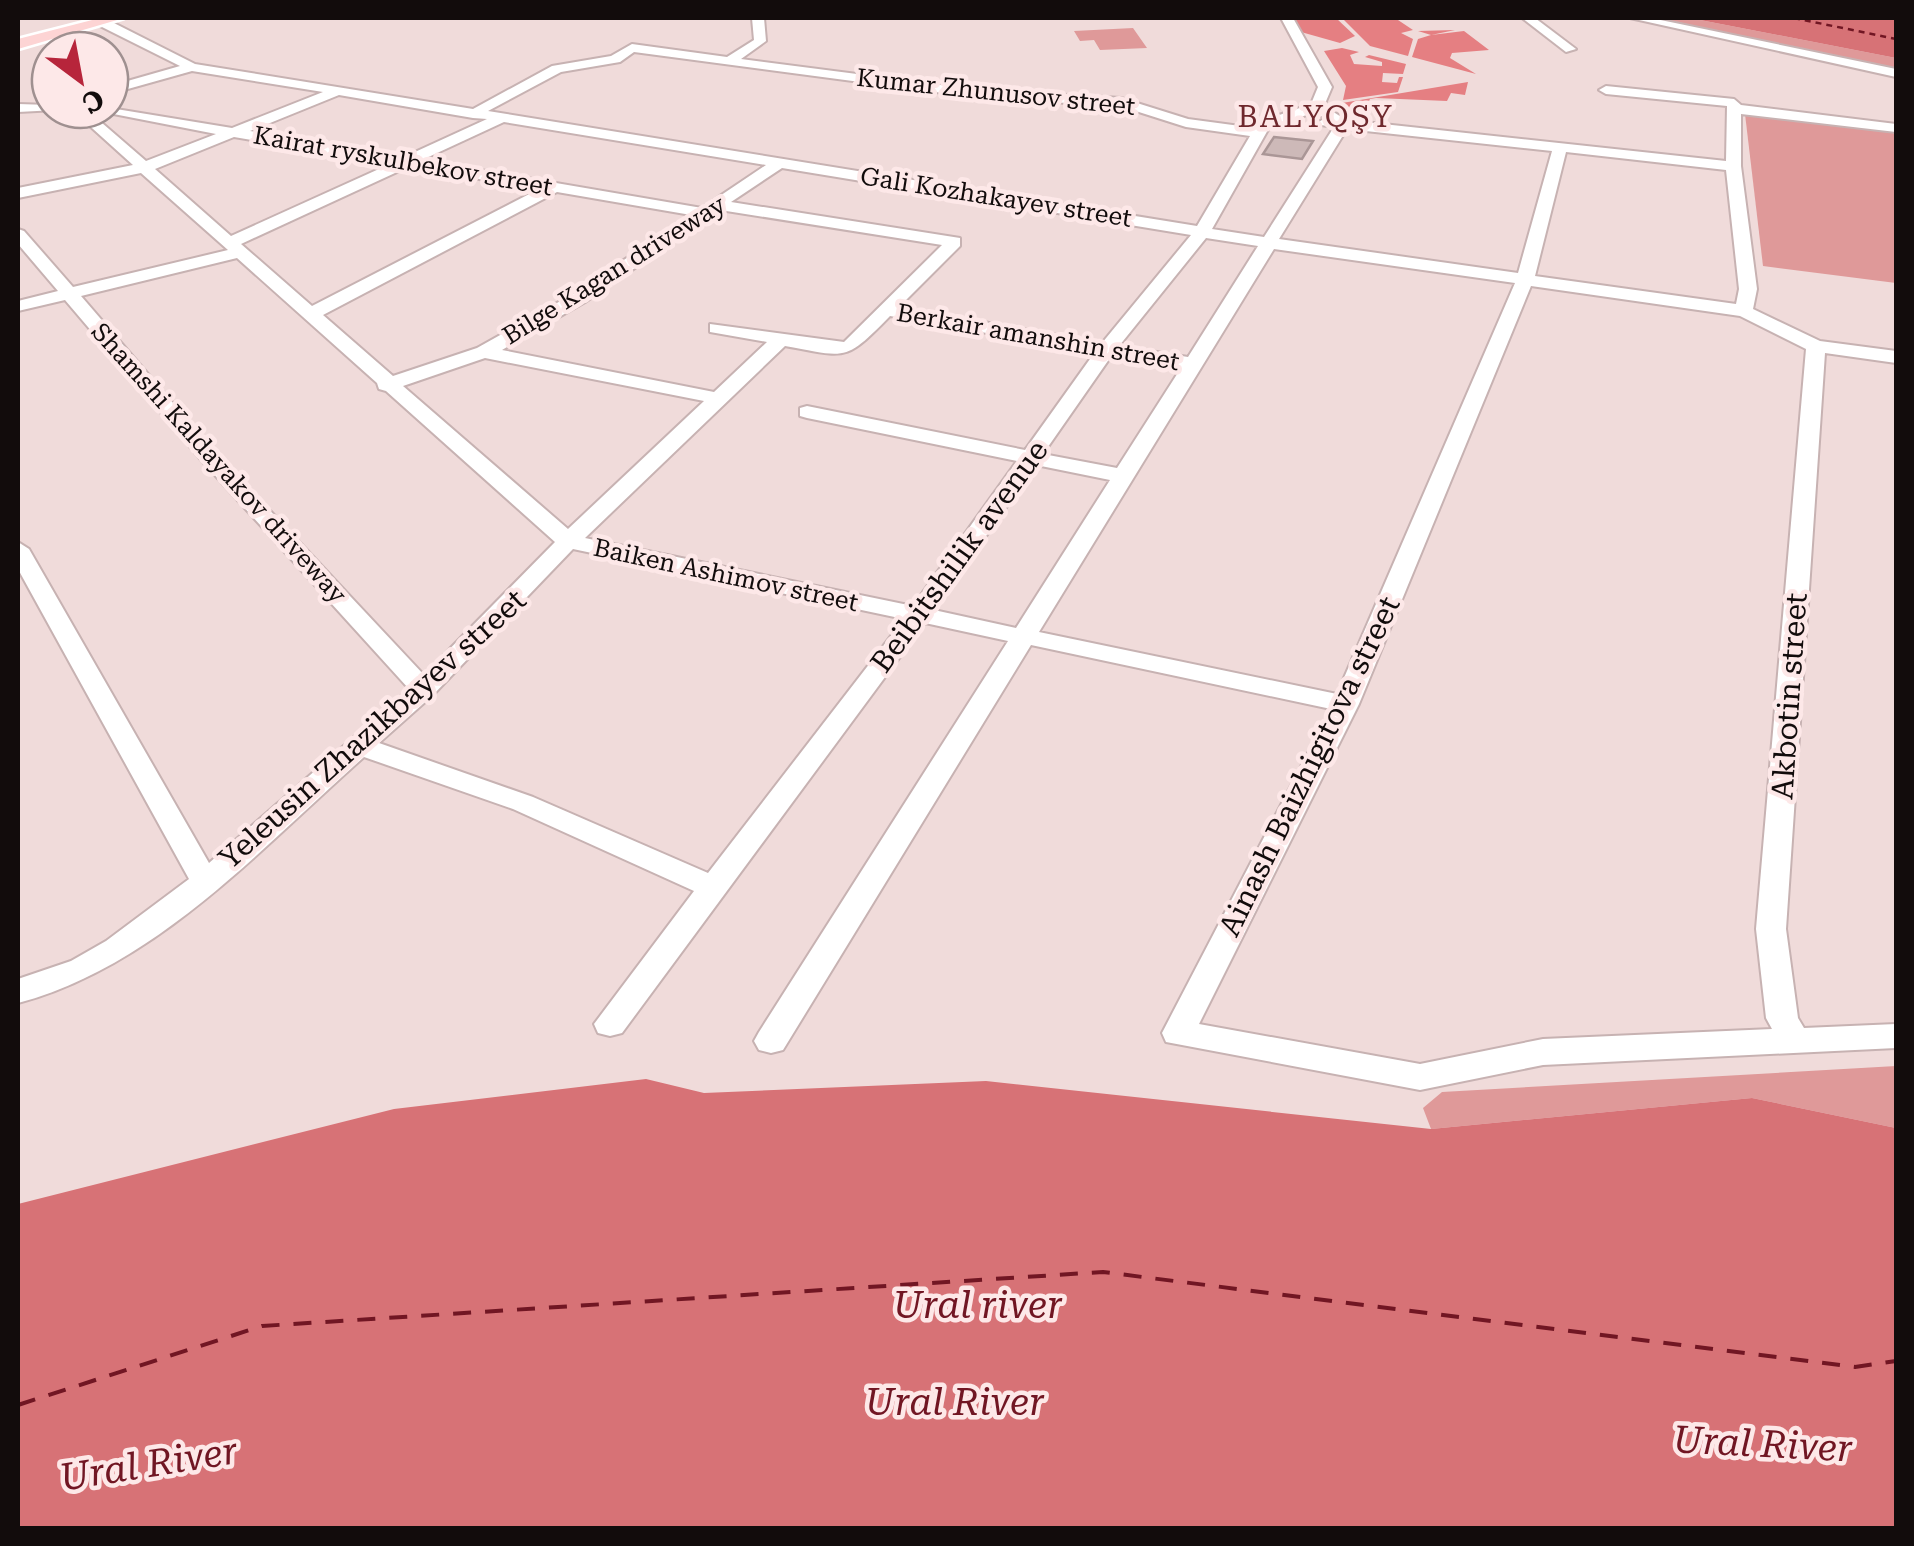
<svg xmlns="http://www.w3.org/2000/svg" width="1914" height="1546" viewBox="0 0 1914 1546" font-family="'Roboto Serif',serif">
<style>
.green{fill:#df9999}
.forest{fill:#e57f82}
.water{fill:#d77276}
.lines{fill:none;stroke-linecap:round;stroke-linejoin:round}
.ferry-far1{stroke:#711623;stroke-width:2.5;stroke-dasharray:6 5;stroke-linecap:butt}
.ferry{stroke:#711623;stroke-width:4;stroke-dasharray:18 14;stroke-linecap:butt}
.building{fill:#cdb9b8;stroke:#aa9696;stroke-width:2.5}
.minor-casing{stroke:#c7b2b2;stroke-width:4}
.major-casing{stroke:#fff;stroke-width:5}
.minor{fill:#fff;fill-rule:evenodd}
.major{fill:#fdd4d4;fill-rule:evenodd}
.labels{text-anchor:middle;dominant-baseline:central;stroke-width:9;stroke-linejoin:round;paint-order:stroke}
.far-street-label{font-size:25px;fill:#120c0c;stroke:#fde8e8}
.far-quarter-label{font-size:30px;letter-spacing:2.5px;fill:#6f282d;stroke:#fde8e8}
.street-label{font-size:30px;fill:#120c0c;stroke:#fde8e8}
.near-water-label{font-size:38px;font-style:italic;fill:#711623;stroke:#fde8e8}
</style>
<rect width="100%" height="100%" fill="#f0dbda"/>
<g class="green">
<path d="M1650,18L1695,19L1896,58V69Z"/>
<path d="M1133,28L1147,48L1100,50L1094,40L1080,41L1074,31Z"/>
<path d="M1745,114L1896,130V283L1763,266Z"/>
<path d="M1896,1066V1128L1752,1098L1431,1129L1423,1108L1442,1092Z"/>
</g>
<g class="forest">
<path d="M1293,18H1336L1355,36L1340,43L1301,32Z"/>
<path d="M1342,18H1395L1413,30L1401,33L1413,39L1408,56L1370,46Z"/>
<path d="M1455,30L1431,35L1464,31L1489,50L1452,53L1450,58L1476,74L1412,57L1418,39L1431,35L1418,31Z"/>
<path d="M1342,48L1359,52L1350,55L1354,64L1382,66V62L1365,57L1369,55L1406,64L1403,74L1383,73L1382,82L1397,83L1399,77H1403L1398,92L1343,100L1346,86L1324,51Z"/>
<path d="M1468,82L1465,95L1451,93L1447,101L1376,98L1370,99L1364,110L1341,107L1342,103Z"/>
</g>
<g class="water">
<path d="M1681,18H1896V58L1695,19Z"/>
<path d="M646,1079L704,1093L986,1081L1431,1129L1752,1098L1896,1128V1528H18V1204L394,1109Z"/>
</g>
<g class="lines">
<path class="ferry-far1" d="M1794,18L1896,39"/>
<path class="ferry" d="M18,1405L262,1326L1103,1272L1855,1367L1896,1361"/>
</g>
<path class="building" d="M1274,137L1313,141L1302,159L1263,154Z"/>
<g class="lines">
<g class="minor-casing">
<g id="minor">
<path d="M96,18H104L195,64L473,109L552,66L611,56L632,44L727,57L754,40L752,18H764L766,41L741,59L981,90L1121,98L1188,119L1255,128L1259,122L1311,104L1318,87L1281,18H1293L1332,87L1324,106L1346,120L1726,161L1727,106L1606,94L1599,90L1606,86L1734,99L1741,105L1896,124V132L1741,114V166L1757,289L1753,309L1820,341L1896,351V363L1825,353L1786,929L1798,1018L1804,1028L1896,1024V1048L1543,1065L1420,1090L1166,1042L1162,1033L1331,709L1031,645L783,1050L771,1053L759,1050L754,1041L759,1032L1008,641L925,623L622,1033L610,1036L598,1033L594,1024L694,891L513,809L364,757C260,849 156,966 18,1003V979L71,961L106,941L189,879L18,569V542L29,549L209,863L409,689L202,461L65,300L18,311V301L58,291L18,244V229L24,231L73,287L228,250L141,173L18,198V188L133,165L72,110H87L146,161L216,134L93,110L110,108L232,128L323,92L192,71L110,94V86L180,66L96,24ZM634,52L981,98L1120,106L1186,127L1250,136L1197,226L488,111L561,72L620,62ZM339,95L473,118L487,119L404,157L250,131ZM1315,112L1325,118L1319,122L1321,125L1334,127L1264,237L1212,229L1269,128ZM504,122L766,165L702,208L422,160ZM1347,129L1552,151L1518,273L1279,239ZM234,137L390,164L231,236L155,169ZM1566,152L1726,170L1739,289L1736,304L1535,276ZM408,167L539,189L312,306L241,244ZM782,168L1191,235L1102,343L899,307L960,246V238L731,202ZM557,192L691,215L573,294L477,348L393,376L323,315ZM720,210L942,245L844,342L710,324V332L767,342L714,392L502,350L585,302ZM1206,238L1258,246L1188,357L1119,346ZM1274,249L1515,283L1337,694L1039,632ZM237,258L377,383L379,389L386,391L555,542L424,675L216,453L81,296ZM1531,286L1740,316L1806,349L1756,929L1766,1018L1772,1029L1543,1039L1420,1064L1199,1024L1359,704ZM890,316L1095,352L1025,450L807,406L800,408V416L807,418L1017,461L913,606L585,538L785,346C847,357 844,363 890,316ZM1112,355L1181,368L1117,468L1043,454ZM485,358L704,401L568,529L403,386ZM1036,465L1110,480L1016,628L934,610ZM573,549L904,619L708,873L533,797L379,743L433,695Z"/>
<path d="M1522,18H1535L1576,49L1566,52Z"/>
<path d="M1630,18H1651L1896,69V77Z"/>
<path d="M18,104L50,105V110H56L18,112Z"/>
</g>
</g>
<g class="major-casing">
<path id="major" d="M100,18H124L18,49V39Z"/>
</g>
<use href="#minor" class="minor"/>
<use href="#major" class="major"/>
</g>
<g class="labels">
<g class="far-street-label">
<text transform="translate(996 92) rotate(6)">Kumar Zhunusov street</text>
<text transform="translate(403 161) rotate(10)">Kairat ryskulbekov street</text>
<text transform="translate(996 197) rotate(9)">Gali Kozhakayev street</text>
<text transform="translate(614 270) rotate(-32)">Bilge Kagan driveway</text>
<text transform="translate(1038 337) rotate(10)">Berkair amanshin street</text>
<text transform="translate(219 463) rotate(48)">Shamshi Kaldayakov driveway</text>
<text transform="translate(726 575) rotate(12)">Baiken Ashimov street</text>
</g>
<g class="far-quarter-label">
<text x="1316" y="116">BALYQŞY</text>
</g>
<g class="street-label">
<text transform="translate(959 556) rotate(-54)">Beibitshilik avenue</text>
<text transform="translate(1789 696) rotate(-86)">Akbotin street</text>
<text transform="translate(372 729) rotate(-42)">Yeleusin Zhazikbayev street</text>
<text transform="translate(1309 766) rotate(-64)">Ainash Baizhigitova street</text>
</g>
<g class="near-water-label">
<text x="978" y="1305">Ural river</text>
<text x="955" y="1402">Ural River</text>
<text transform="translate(1763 1444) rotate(3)">Ural River</text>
<text transform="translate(149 1464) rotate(-9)">Ural River</text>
</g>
</g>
<rect width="1914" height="1546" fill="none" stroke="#120c0c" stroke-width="40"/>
<g transform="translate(80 80) rotate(148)"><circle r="48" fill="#fde8e8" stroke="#9f9090" stroke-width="2.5"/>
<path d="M0-8L18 38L0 25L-18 38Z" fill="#b7253b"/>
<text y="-15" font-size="28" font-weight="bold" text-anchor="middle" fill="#120c0c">С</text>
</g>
</svg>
